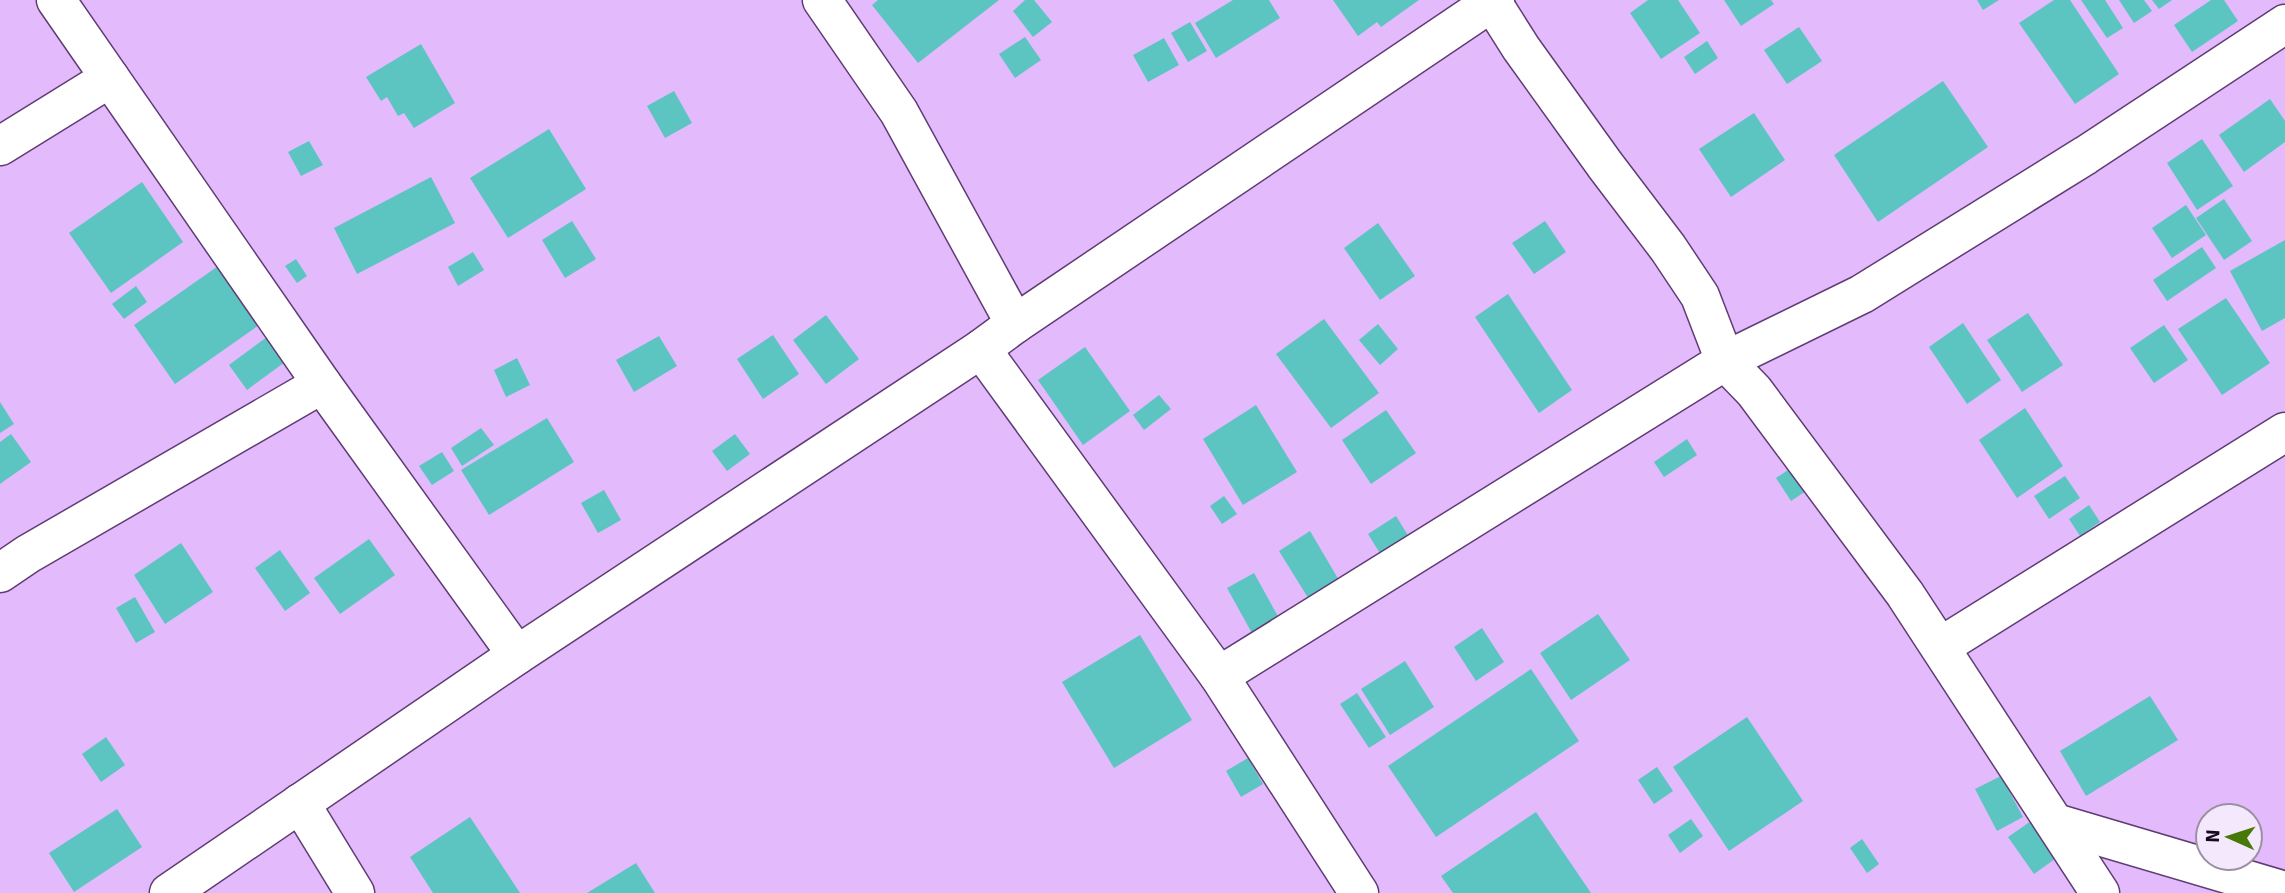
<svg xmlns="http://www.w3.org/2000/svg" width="2285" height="893" viewBox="0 0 2285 893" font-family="Signika,sans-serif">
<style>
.building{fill:#5cc5c2}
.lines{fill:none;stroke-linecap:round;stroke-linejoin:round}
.minor-casing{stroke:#603c74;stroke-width:41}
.minor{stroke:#fff;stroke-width:38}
</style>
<rect width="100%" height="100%" fill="#e3bafb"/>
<g class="building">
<path d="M878,0H999L918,63L872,5Z"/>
<path d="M1025,0H1034L1052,22L1033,37L1013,11Z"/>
<path d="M1233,0H1269L1280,18L1216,58L1195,23Z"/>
<path d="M1333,0H1419L1381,27L1377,22L1358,36Z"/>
<path d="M1648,0H1678L1700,33L1661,59L1630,13Z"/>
<path d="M1724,0H1771L1774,4L1741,26Z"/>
<path d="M1977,0H1999L1983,10Z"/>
<path d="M2054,0H2070L2119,74L2075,104L2019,23Z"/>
<path d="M2081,0H2105L2123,28L2107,38Z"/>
<path d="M2119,0H2144L2152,11L2134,23Z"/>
<path d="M2152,0H2172L2159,9Z"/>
<path d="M2211,0H2224L2238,21L2192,52L2174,25Z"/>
<path d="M1190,22L1207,51L1188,62L1171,33Z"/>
<path d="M1799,27L1822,61L1787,84L1764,50Z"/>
<path d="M1025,37L1041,60L1015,78L999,54Z"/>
<path d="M1164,38L1179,65L1148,82L1133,55Z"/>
<path d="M1707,41L1718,58L1695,74L1684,57Z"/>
<path d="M421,44L455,103L414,128L404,113L398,116L387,97L381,101L366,77Z"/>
<path d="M1943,81L1988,147L1878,222L1834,155Z"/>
<path d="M674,91L692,123L665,138L647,106Z"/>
<path d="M2270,99L2285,121V142L2244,172L2219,135Z"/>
<path d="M1754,113L1785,160L1731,197L1699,149Z"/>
<path d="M549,129L586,189L508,238L470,178Z"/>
<path d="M2202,139L2233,186L2197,210L2167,163Z"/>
<path d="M309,141L323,165L301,176L288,152Z"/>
<path d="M431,177L455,223L357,274L334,228Z"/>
<path d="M142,182L183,242L111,293L69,233Z"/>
<path d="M2224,199L2252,241L2224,260L2196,218Z"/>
<path d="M2186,205L2206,235L2172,258L2152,228Z"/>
<path d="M572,221L596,259L565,278L542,240Z"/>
<path d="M1545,221L1566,252L1534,274L1512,243Z"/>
<path d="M1378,223L1415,276L1380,300L1344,248Z"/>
<path d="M2285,240V318L2262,331L2230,271Z"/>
<path d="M2202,247L2216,268L2167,301L2153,280Z"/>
<path d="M473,252L484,270L458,286L448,267Z"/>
<path d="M296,259L307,276L297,283L285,266Z"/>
<path d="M221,264L262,323L175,384L134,325Z"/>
<path d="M136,286L147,302L124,319L112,304Z"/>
<path d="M1508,294L1572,390L1539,413L1475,317Z"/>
<path d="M2226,298L2270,363L2222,395L2178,329Z"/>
<path d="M2028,313L2063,365L2022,392L1987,340Z"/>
<path d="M826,315L859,359L826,384L793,340Z"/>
<path d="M1324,319L1379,393L1331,428L1276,354Z"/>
<path d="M1963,323L2001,380L1967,404L1929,347Z"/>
<path d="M1378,324L1398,349L1380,365L1359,340Z"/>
<path d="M2164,325L2188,360L2154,383L2130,348Z"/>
<path d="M773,335L799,374L763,399L737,359Z"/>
<path d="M659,336L677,366L634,392L616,360Z"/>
<path d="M267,337L285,362L247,390L229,365Z"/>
<path d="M1085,347L1130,411L1083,445L1038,380Z"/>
<path d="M517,358L530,385L506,397L494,370Z"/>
<path d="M1159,395L1171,409L1144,430L1133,415Z"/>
<path d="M0,402L14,424L0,433Z"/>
<path d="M1256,405L1297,472L1243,505L1203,439Z"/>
<path d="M2025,408L2063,466L2017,498L1979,440Z"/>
<path d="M1386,410L1416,453L1371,484L1342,440Z"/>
<path d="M547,418L574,462L489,515L461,470Z"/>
<path d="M481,428L494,445L462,466L451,448Z"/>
<path d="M11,434L31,462L0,484V442Z"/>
<path d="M735,434L750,454L727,471L712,451Z"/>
<path d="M1687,439L1697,455L1664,477L1654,462Z"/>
<path d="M442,452L454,471L432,485L419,466Z"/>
<path d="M1797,464L1812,487L1791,501L1776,478Z"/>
<path d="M2065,476L2080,498L2049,519L2034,496Z"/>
<path d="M604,490L621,520L598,533L581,503Z"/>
<path d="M1224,496L1237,514L1222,524L1210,506Z"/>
<path d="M2089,505L2100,522L2080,536L2069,519Z"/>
<path d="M1396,516L1414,545L1386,563L1368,534Z"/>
<path d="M1310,531L1340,582L1310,601L1279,551Z"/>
<path d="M369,539L395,575L340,614L314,578Z"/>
<path d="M181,543L213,592L165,624L134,575Z"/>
<path d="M280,550L310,593L285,611L255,568Z"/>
<path d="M1254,573L1280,620L1253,635L1227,588Z"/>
<path d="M135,597L155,632L136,643L116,608Z"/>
<path d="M1598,614L1630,660L1571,700L1540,653Z"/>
<path d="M1482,628L1504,662L1476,681L1454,647Z"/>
<path d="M1140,635L1192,720L1114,768L1062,682Z"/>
<path d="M1405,661L1434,707L1390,735L1361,689Z"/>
<path d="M1531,669L1579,741L1436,837L1388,766Z"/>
<path d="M1357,693L1386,737L1369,748L1340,704Z"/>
<path d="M2150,696L2178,740L2086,796L2060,751Z"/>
<path d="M1747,717L1803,801L1729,851L1673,767Z"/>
<path d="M106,737L125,765L101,782L82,754Z"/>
<path d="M1248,758L1263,784L1241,797L1226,771Z"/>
<path d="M1657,767L1673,791L1654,804L1638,780Z"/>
<path d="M2001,776L2023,817L1997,831L1975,789Z"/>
<path d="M117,809L142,847L74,892L49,853Z"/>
<path d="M1536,812L1591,893H1453L1441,876Z"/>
<path d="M2041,814L2066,851L2034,874L2008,837Z"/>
<path d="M470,817L520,893H433L410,857Z"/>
<path d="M1691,819L1703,836L1680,853L1668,835Z"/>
<path d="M1862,839L1879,864L1867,873L1850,848Z"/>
<path d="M636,863L655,893H587Z"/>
</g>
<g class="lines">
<g class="minor-casing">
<g id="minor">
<path d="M56,0L322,384L517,655"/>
<path d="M822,0L899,112L1015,324"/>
<path d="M1492,2L1521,48L1605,165L1668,248L1700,296L1725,361L1754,391L1905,594L2100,893"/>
<path d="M0,146L110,78"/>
<path d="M981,349L1219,676L1359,893"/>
<path d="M0,573L28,554L322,384"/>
<path d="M1940,647L2285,432"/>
<path d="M1219,676L1725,361L1862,294L2086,155L2285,24"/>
<path d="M300,803L355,893"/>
<path d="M2055,823L2285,891"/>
<path d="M169,893L517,655L981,349L1015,324L1495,0"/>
</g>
</g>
<use href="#minor" class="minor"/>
</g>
<g transform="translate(2229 837) rotate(273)"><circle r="33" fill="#f4e8fc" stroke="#9c8fa4" stroke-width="2"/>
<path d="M0-5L12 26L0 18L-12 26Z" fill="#467905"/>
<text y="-10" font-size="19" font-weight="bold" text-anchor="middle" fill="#180920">N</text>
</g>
</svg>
